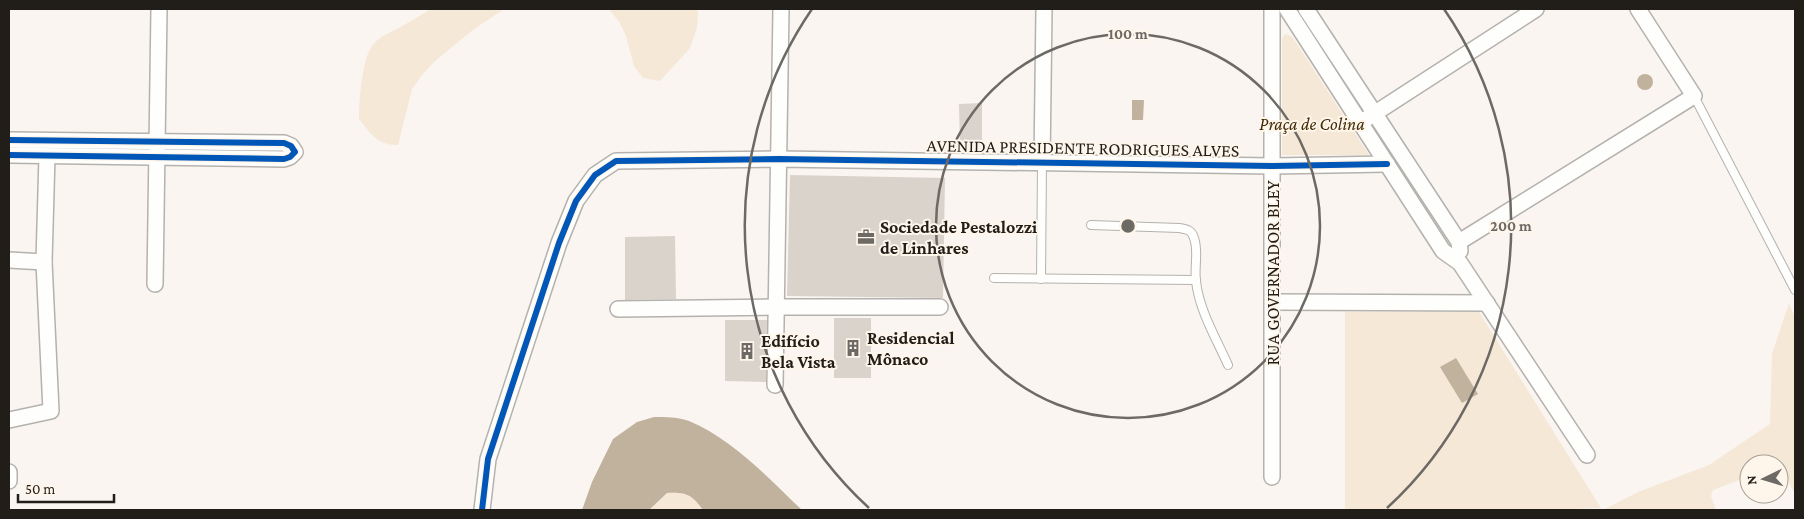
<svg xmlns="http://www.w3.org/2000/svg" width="1804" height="519" viewBox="0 0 1804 519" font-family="'Crimson Pro',serif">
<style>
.green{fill:#f5e8d7}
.water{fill:#c1b29e}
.building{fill:#dad3cc}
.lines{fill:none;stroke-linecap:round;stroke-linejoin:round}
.lane-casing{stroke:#b5b2ae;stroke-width:10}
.street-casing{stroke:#b5b2ae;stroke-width:18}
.lane{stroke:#fefefd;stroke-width:8}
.street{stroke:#fefefd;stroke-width:15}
.cycleway-casing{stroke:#fff6eb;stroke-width:9}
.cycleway{stroke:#0057b8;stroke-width:6}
.ring{fill:none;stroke:#6d6965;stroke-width:2.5}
.labels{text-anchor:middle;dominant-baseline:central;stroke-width:4;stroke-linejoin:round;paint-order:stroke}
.park-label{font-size:18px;font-style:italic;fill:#412b07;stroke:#fff6eb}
.street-label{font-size:18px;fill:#211e1a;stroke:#fff6eb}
.poi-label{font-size:18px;font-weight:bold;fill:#211e1a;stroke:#fff6eb;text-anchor:start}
.centre{fill:#6d6965;stroke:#fff6eb;stroke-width:2.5}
.ring-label{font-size:15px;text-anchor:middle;font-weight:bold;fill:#6d6965;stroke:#fff6eb;stroke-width:4;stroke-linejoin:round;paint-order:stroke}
</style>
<rect width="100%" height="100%" fill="#faf5f0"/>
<g class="green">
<path d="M431,9H504L474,29L435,61L422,75L412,89L398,145C376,145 372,134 359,119C359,102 362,59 372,46C380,35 393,32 404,25C414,20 422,14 431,9Z"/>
<path d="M609,9H698L697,28L690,48L660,81L643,78L634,66L626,36L620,23Z"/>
<path d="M1287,34L1293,38L1369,155H1282V39L1284,35Z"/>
<path d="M1789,303L1795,318V493C1786,483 1789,465 1773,460L1769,464H1749V476L1713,490L1711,496L1716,510H1603L1638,492L1709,465L1770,424L1772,354Z"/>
<path d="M1345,312H1479L1601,508L1547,510H1345Z"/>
<path d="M667,493C687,492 692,495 703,510H649Z"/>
</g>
<g class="water">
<circle cx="1645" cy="82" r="8"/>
<path d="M1132,100H1144L1143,120H1132Z"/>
<path d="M1456,358L1478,394L1462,403L1440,367Z"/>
<path d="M654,417C666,417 678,417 689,421C734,440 768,478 802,510H703C692,495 687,492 667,493L649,510H582L592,482L613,439L637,422Z"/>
</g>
<g class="building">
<path d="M982,103V145L960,146L959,104Z"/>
<path d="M790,175L945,178L943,298L787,296Z"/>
<path d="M675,236L676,299L625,300V237Z"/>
<rect x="834" y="318" width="37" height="60"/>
<path d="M725,320H767L766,382L725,381Z"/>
</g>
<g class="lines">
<g class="lane-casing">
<g id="lane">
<path d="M1694,96L1795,290"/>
<path d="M1091,225L1179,228C1186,229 1192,230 1194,238C1199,251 1194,267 1196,281C1199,310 1216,338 1228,365"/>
<path d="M994,278L1196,280"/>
<path d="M1041,279L1042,163"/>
</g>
</g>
<g class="street-casing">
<g id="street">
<path d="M1272,9V477"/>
<path d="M1287,9L1443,251L1460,263L1587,455"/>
<path d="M1306,9L1459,242L1460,251"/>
<path d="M1366,119L1536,9"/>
<path d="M9,140L284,143L291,146L295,152L290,157L284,159L9,155"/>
<path d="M1042,163L1044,9"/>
<path d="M1459,242L1694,96L1638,9"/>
<path d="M9,260L44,262"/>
<path d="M155,284L159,9"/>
<path d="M1273,302L1487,303"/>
<path d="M618,309L776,307H940"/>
<path d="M775,385L781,9"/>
<path d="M9,420L51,411L44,262L47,156"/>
<path d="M9,472V481"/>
<path d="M482,510L488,459L559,243L576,201L595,175L616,161L779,159L1273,166L1387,164"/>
</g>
</g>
<use href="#lane" class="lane"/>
<use href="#street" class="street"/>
<g class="cycleway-casing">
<g id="cycleway">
<path d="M9,140L284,143L291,146L295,152L290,157L284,159L9,155"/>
<path d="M482,510L488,459L559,243L576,201L595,175L616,161L779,159L1273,166L1387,164"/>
</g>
</g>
<use href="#cycleway" class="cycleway"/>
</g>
<g class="ring">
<circle cx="1128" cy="226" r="192"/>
<path d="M869 508A383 383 0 0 1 812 9M1444 9A383 383 0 0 1 1387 508"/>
</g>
<defs>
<g id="office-bare" transform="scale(1.35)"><path d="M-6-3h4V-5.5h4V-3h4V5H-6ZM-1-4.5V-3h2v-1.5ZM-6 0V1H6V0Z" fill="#6d6965" stroke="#fff6eb" stroke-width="2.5" paint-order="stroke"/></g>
<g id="building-bare" transform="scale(1.35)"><path d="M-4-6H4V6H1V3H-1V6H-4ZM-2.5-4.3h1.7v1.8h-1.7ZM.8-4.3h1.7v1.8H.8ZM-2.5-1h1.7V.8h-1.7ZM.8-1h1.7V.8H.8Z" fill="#6d6965" stroke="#fff6eb" stroke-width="2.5" paint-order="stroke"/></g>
</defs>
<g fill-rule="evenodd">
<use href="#office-bare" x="866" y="237"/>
<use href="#building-bare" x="853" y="348"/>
<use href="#building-bare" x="747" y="351"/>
</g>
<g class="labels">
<g class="park-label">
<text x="1312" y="124">Praça de Colina</text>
</g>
<g class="street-label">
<text transform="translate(1083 148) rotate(1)">AVENIDA PRESIDENTE RODRIGUES ALVES</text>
<text transform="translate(1273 273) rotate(-90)">RUA GOVERNADOR BLEY</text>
</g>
<g class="poi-label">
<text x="880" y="227">Sociedade Pestalozzi<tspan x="880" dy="21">de Linhares</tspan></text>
<text x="867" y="338">Residencial<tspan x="867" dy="21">Mônaco</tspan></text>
<text x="761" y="341">Edifício<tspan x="761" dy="21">Bela Vista</tspan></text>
</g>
</g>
<circle cx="1128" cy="226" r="8" class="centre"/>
<g class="ring-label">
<text x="1128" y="39">100 m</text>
<text x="1511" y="231">200 m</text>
</g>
<rect width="1804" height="519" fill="none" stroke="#211e1a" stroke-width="20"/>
<g transform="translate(1764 479) rotate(265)"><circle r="24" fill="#fff6eb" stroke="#a6a097"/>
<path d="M0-4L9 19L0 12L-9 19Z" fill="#6d6965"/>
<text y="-8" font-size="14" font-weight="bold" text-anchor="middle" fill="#211e1a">N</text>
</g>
<path d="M18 494v8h96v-8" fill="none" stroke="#211e1a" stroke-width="2.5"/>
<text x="25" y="494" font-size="15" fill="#211e1a" stroke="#fff6eb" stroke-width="4" paint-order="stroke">50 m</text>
</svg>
